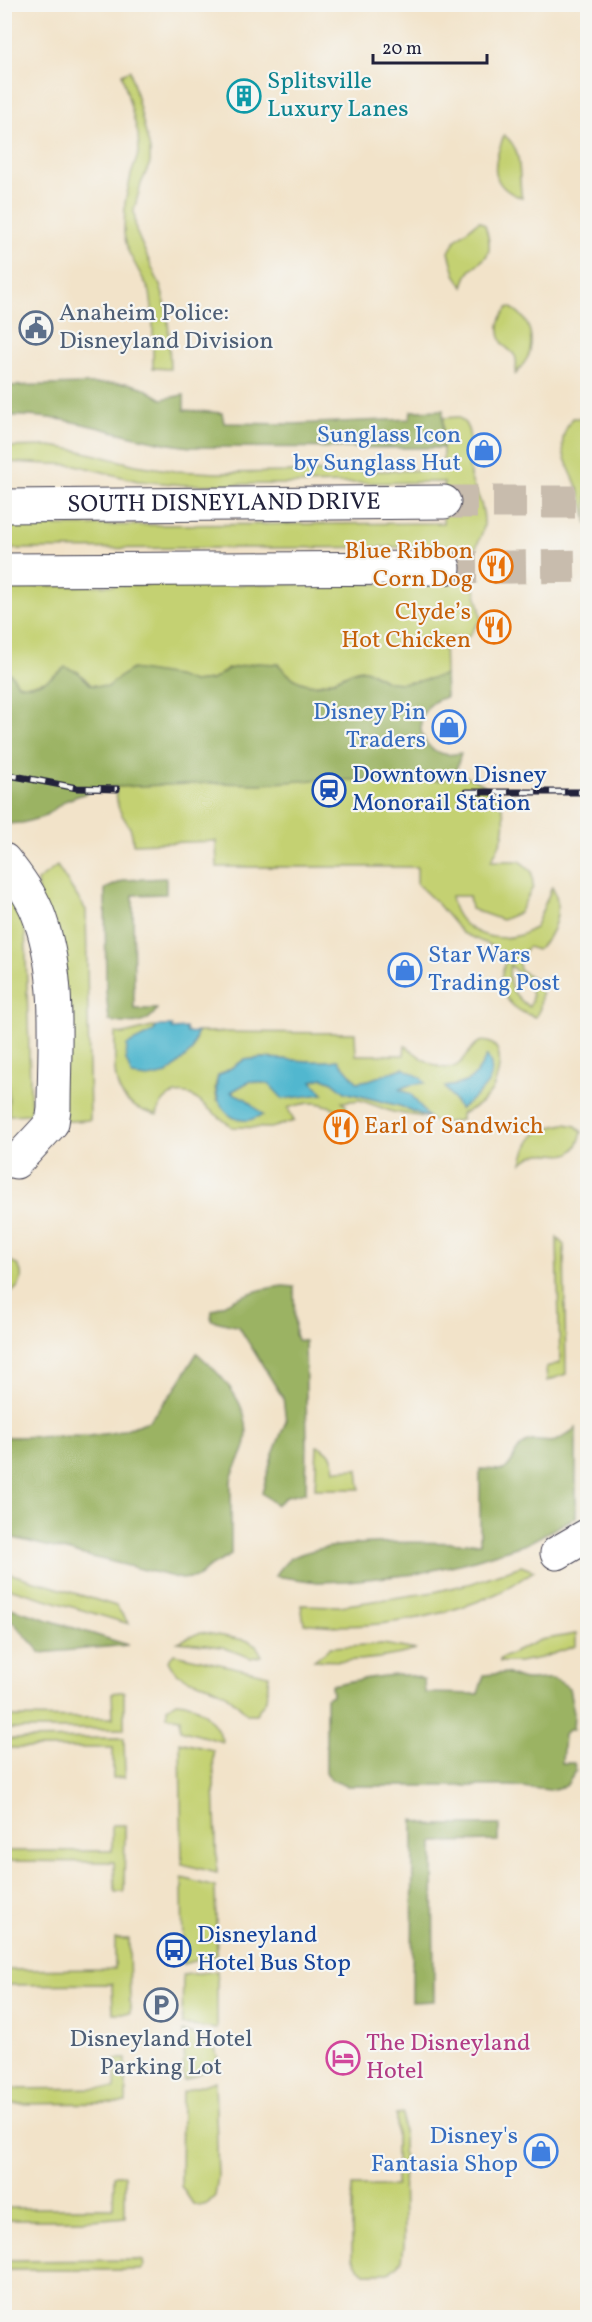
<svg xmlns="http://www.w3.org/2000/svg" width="592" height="2322" viewBox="0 0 592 2322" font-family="Vollkorn,serif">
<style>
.green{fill:#c4d172;stroke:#737a56;stroke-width:1.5;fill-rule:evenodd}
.forest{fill:#9bb364;stroke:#5e6a50;stroke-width:1.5}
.water{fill:#51b7cf;stroke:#3a6c85;stroke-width:1.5}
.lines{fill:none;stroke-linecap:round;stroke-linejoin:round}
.secondary-tunnel{stroke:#c8bcad;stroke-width:33;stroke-dasharray:33 16;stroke-linecap:butt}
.pedestrian-casing{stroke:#413f50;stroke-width:35}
.secondary-casing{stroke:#413f50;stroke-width:35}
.pedestrian{stroke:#fff;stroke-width:33}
.secondary{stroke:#fff;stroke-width:33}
.rail-casing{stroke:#22223b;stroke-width:7}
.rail{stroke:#f6f6f2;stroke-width:4.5;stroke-dasharray:14;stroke-linecap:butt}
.labels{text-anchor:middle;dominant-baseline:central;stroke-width:4.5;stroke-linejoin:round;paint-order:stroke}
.culture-label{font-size:24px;fill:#0d838f;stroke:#f6f6f2;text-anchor:start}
.service-label{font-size:24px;fill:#4e5e75;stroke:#f6f6f2;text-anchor:start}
.shop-label{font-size:24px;fill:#366cbe;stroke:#f6f6f2;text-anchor:end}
.street-label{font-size:24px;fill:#22223b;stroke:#f6f6f2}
.food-label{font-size:24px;fill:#c56008;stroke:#f6f6f2;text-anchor:end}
.transit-label{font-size:24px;fill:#164399;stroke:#f6f6f2;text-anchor:start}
.hotel-label{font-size:24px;fill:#b23c85;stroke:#f6f6f2;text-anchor:start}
</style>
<rect width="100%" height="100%" fill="#f6f6f2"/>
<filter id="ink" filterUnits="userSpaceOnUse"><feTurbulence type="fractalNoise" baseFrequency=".0167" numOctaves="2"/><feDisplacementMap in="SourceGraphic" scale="12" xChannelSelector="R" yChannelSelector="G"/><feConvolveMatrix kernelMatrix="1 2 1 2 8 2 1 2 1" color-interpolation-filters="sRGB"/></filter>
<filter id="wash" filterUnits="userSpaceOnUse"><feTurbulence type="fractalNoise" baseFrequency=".008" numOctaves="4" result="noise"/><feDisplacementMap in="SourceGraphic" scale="24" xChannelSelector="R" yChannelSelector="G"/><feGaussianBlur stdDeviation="1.35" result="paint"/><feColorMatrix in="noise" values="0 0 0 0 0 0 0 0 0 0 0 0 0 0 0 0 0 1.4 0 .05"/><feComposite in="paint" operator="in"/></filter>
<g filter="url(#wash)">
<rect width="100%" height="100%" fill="#f2e3c9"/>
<g class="green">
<path d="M130,70L150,150V163L141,184L134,210L136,231L161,288L168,314L170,369L153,368V316L150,292L128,251L124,234L125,203L131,175L139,152L138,134L122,74Z"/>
<path d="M504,135C525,151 517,175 522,198C486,185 494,163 504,135Z"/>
<path d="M479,221L485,225C500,272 471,251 463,287L455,274L449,252L456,239Z"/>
<path d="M509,307C526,314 534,332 530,351C529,359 520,368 515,375C516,369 518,362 515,356C512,350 504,348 502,342C495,329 500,316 509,307Z"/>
<path d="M458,417C480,430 463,462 472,482C478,496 485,509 484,525C482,539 472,551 471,565C470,584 481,600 481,619L468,637L444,638L445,675C428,679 408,685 390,682C381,680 374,672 365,670C359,668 353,671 347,674C318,688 301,691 278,664L228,669L212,680L192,682L176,676L119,677L108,687L91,685L78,672L26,686L18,685L12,675L5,669V586L444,583V547L5,549V526L443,523L444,482L185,485L138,481L76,465L5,462V447L50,446L76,450L136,465L175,471L217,473L443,470V418Z"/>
<path d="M573,418H584L588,434L587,525C586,516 584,506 581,497C572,468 549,447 573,418Z"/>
<path d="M455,774C486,779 511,801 503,835C501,844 495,853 491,861H520L532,872L533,887L519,913L502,920L471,909L469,896H451C455,928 487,943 517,936C523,935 529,930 535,928L552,887C564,908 555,935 537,950L528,947L518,958L520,970L542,984L540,1008L536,1017C519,1013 503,1002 501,982C501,973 506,963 505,954L497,955L496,948L462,933L438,904L417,884V867H217L216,841L133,844C132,823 126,825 119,809C115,797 118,789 111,777ZM510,965C521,977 539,989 529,1007C513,995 507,986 510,965Z"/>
<path d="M57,866L86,910L90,1120L56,1122L37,881Z"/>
<path d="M8,901L15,902L25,924L31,1114L9,1115L4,902Z"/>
<path d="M157,1026L153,1032L192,1051L197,1032L355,1033L356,1055H404L405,1045C471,1102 461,1034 488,1042C507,1047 498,1081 491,1092C484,1102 471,1110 461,1114V1120L438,1124L429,1118L393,1112L360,1100L342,1102L346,1106L348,1114C322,1103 315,1099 288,1108L294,1121L271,1128L232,1127L191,1095C174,1090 161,1097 157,1115C108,1104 115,1074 115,1033L124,1034ZM262,1058C287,1058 313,1064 338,1060L357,1082L369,1080L403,1068L410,1085L398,1089L428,1117L400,1106L345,1092L333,1082L323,1078L311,1080L323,1094L250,1081L217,1100L215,1087L218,1076L244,1060ZM480,1068L460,1109L445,1087C461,1084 472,1083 480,1068Z"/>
<path d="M565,1124L576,1126L582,1132C573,1168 558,1149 535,1155C531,1156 526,1160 522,1163C528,1135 538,1128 565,1124Z"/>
<path d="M557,1238L564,1245L566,1374L547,1381L546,1367L560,1363Z"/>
<path d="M4,1260C28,1261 26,1291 5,1294Z"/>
<path d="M317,1446C329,1449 334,1458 335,1470L358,1469L360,1489H315Z"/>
<path d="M521,1566L534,1571C522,1578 511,1587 498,1593C443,1618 364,1632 304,1623L301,1605L340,1606L434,1592L472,1583Z"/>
<path d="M5,1572L116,1606L129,1624L5,1587Z"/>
<path d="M201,1632L249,1641L256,1645L262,1656L251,1658L222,1647L178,1642Z"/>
<path d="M576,1634V1646L541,1658L519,1662H500V1659L540,1640Z"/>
<path d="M383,1644L416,1650C383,1660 348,1662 314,1660L331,1647Z"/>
<path d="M174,1654L269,1675L266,1700L256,1714H247C238,1705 228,1694 217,1689C199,1681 177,1681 168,1661Z"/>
<path d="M120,1692H124V1729H5V1717L113,1718L112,1693Z"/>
<path d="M176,1702C199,1702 216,1722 223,1742L180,1730V1718L167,1716V1708Z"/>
<path d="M124,1738L125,1777L113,1778V1748H5V1739Z"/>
<path d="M180,1742L213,1750L217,1873L182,1864Z"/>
<path d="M112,1825H125L124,1892H115L114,1862L5,1861V1851H112Z"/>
<path d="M182,1878L215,1887L217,1955L183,1964Z"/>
<path d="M115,1939H129L130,2013H113L112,1984L5,1985V1970L115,1969Z"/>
<path d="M217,1971V2029L182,2025L183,1975Z"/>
<path d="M183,2032L213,2041L218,2060L213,2067L184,2081Z"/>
<path d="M116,2059H126V2103L5,2104V2089L115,2088Z"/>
<path d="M215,2081L218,2178L215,2196L207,2204L199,2206L193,2204L181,2186L182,2092Z"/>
<path d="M403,2114L404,2245L402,2260L388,2273H365L358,2267L352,2257V2186H396V2115Z"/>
<path d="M114,2175H125V2217L93,2220H5V2208H113Z"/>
<path d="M138,2260L143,2261L144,2267L141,2270H5V2261Z"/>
</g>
<g class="forest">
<path d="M127,383L142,387L162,399L184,395V410L222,413L224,423L293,424L410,419L411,411L443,410V448L191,447C128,441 69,412 5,416V386Z"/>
<path d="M256,663L278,664C299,688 316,690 343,676C350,673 357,668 365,670C374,672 381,680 390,682C408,685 428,679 445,675L446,697C404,707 418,764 461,753L455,774L443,780H314L260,784L213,783L117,787L97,789L67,800L43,817L22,823L5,824V669L12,675L18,684C37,689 51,679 65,667L78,672L91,685L108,687L119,677L132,669L176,676L193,682L212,680L228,669Z"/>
<path d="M166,878V894L133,895L134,1009H157C147,1028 127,1024 109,1021L106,992L105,889L125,880Z"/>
<path d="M283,1286L294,1287L295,1334L297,1340L305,1341L307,1444L306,1492L287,1496L276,1505L262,1493L272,1457L286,1421L283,1398L239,1327L211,1320L212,1311C234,1298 257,1288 283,1286Z"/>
<path d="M197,1353C222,1375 255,1409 245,1446C242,1458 234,1467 231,1480V1555L208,1568L198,1577L182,1579L5,1536V1437L90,1436L117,1432L149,1421L175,1389Z"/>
<path d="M576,1428V1517L526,1544L468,1562L416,1574L348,1581L317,1582L275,1576C279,1571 284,1563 290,1559C327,1537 435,1543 480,1543V1469L504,1470C515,1462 513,1451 524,1444C534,1437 545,1444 556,1441C562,1439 570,1432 576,1428Z"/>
<path d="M4,1606L128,1645L41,1653L13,1622H5Z"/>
<path d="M506,1673C513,1676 521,1681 529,1680C548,1680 551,1674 569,1688L574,1713L573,1730H569L564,1735L562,1763H574L576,1771L566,1786L550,1790L511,1786H347L331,1780L326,1772V1698L332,1695L331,1685C353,1681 405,1668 424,1680L425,1693L478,1694L484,1675Z"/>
<path d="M413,1820L431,1825H499V1841L433,1842L434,2001L412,2002Z"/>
</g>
<g class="water">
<path d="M157,1026H172V1029L186,1028L187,1033L197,1032L192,1051L167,1074L148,1078L132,1076L126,1060L127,1045L153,1032Z"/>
<path d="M487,1056C502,1081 477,1095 460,1109L445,1087C472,1084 474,1078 487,1056Z"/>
<path d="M262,1058C287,1058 313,1064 338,1060L357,1082L369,1080L403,1068L420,1077L425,1083L410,1085L399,1089L411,1094L429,1118L400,1106L345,1092L333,1082L323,1078L312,1081L323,1094L283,1099L269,1084L250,1081L231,1092L246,1099L263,1115C259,1116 254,1119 249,1120C224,1122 212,1097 218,1076L244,1060Z"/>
</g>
</g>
<g filter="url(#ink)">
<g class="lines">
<g class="secondary-tunnel">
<path d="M444,502H588"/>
<path d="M444,568L588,566"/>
</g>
<g class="pedestrian-casing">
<g id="pedestrian">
<path d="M4,860C17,876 29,892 37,911C62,973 54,1044 54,1109L52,1123L16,1162"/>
<path d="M557,1553L588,1535"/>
</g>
</g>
<g class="secondary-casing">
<g id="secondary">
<path id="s1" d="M4,506L444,502"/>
<path d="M4,570L444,568"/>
</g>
</g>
<use href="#pedestrian" class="pedestrian"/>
<use href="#secondary" class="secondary"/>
<g class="rail-casing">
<g id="rail">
<path d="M4,774L77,788L117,789"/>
<path d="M466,792H588"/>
</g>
</g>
<use href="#rail" class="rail"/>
</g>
</g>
<defs>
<g id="building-ring" transform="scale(1.725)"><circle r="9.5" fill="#f6f6f2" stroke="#0f9aa8" stroke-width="1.5"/><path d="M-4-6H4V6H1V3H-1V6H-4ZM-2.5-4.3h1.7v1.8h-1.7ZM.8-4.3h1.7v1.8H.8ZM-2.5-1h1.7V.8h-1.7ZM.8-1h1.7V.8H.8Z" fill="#0f9aa8"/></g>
<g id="civic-ring" transform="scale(1.725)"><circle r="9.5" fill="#f6f6f2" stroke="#5c6f8a" stroke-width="1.5"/><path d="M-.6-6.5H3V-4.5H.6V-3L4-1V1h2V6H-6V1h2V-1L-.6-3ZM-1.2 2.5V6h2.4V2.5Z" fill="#5c6f8a"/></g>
<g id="shop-ring" transform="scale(1.725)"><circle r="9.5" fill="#f6f6f2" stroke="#3f7fe0" stroke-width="1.5"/><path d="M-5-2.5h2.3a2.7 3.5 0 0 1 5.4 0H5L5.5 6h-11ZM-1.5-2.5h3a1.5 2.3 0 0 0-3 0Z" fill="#3f7fe0"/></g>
<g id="restaurant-ring" transform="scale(1.725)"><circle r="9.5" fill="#f6f6f2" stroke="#e8710a" stroke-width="1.5"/><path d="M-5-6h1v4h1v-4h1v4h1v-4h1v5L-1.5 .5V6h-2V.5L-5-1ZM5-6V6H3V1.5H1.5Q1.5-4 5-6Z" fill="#e8710a"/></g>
<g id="station-ring" transform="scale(1.725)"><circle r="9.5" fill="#f6f6f2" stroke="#1a4fb4" stroke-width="1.5"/><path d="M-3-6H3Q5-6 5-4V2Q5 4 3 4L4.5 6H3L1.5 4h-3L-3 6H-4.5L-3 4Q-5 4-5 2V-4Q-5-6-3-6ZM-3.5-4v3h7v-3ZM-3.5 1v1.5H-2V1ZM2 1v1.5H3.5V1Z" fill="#1a4fb4"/></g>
<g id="bus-ring" transform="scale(1.725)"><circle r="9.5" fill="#f6f6f2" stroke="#1a4fb4" stroke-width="1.5"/><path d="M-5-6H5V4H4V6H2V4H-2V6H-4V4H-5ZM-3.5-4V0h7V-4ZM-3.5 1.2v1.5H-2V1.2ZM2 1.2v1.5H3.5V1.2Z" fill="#1a4fb4"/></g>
<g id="parking-ring" transform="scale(1.725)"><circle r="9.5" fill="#f6f6f2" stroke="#5c6f8a" stroke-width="1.5"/><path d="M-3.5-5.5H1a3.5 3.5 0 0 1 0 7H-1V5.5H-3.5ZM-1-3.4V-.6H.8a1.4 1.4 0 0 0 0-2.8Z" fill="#5c6f8a"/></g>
<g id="hotel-ring" transform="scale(1.725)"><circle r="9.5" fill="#f6f6f2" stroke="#d1479c" stroke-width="1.5"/><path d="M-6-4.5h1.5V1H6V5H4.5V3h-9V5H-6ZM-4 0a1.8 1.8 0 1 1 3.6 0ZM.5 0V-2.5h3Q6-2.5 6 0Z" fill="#d1479c"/></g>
</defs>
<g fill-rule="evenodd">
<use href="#building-ring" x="244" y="96"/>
<use href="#civic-ring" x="36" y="328"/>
<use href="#shop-ring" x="484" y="450"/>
<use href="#restaurant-ring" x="496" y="566"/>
<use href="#restaurant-ring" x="494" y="627"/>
<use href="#shop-ring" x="449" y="727"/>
<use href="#station-ring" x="329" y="790"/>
<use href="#shop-ring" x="405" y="970"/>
<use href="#restaurant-ring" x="341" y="1127"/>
<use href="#bus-ring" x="174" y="1950"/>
<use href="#parking-ring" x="161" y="2005"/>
<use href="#hotel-ring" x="343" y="2058"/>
<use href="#shop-ring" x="541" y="2151"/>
</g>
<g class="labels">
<g class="culture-label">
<text x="267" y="82">Splitsville<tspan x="267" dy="28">Luxury Lanes</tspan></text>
</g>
<g class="service-label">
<text x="59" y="314">Anaheim Police:<tspan x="59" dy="28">Disneyland Division</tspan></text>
<text x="161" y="2040" text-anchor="middle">Disneyland Hotel<tspan x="161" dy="28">Parking Lot</tspan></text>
</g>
<g class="shop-label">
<text x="461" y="436">Sunglass Icon<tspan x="461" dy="28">by Sunglass Hut</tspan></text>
<text x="426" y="713">Disney Pin<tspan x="426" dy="28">Traders</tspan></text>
<text x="428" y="956" text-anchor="start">Star Wars<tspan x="428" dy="28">Trading Post</tspan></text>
<text x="518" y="2137">Disney's<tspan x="518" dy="28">Fantasia Shop</tspan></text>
</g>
<g class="street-label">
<text stroke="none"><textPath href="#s1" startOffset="220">SOUTH DISNEYLAND DRIVE</textPath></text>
</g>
<g class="food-label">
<text x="473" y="552">Blue Ribbon<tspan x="473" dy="28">Corn Dog</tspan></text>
<text x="471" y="613">Clyde’s<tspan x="471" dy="28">Hot Chicken</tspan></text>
<text x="364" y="1127" text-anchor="start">Earl of Sandwich</text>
</g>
<g class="transit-label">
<text x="352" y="776">Downtown Disney<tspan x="352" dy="28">Monorail Station</tspan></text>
<text x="197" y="1936">Disneyland<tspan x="197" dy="28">Hotel Bus Stop</tspan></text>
</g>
<g class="hotel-label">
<text x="366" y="2044">The Disneyland<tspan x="366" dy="28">Hotel</tspan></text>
</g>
</g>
<rect width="592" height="2322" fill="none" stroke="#f6f6f2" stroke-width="24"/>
<path d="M373 54v9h114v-9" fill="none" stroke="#22223b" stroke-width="3"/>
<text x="382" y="54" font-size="18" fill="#22223b" stroke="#f6f6f2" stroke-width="4.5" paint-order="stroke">20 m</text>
</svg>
